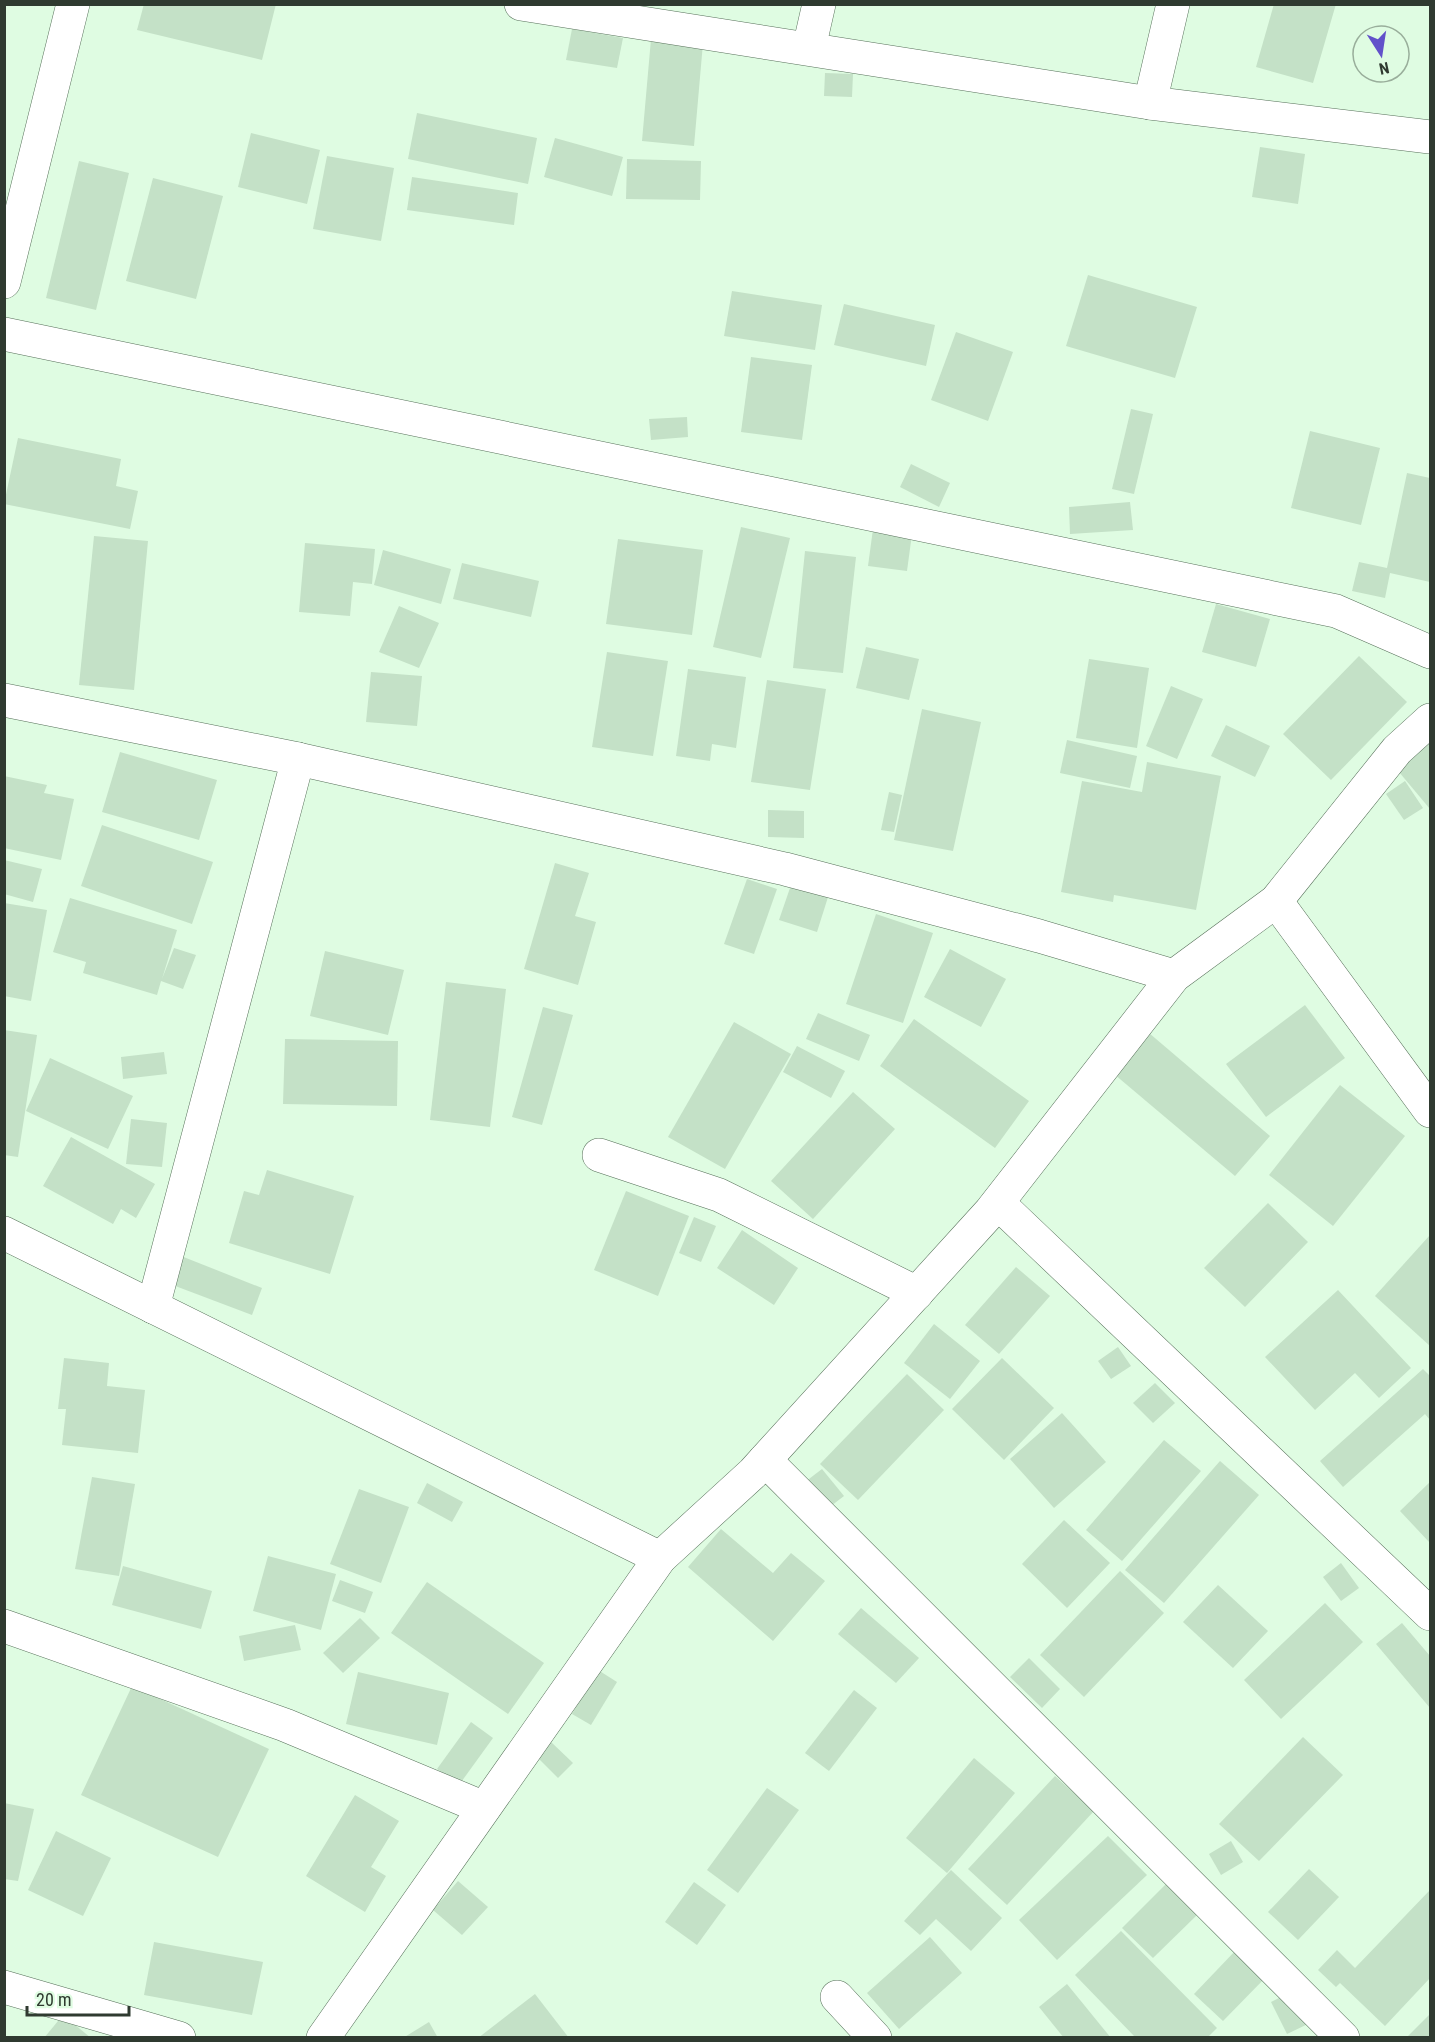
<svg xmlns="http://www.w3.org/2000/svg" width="1435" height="2042" viewBox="0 0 1435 2042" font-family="'Roboto Condensed',sans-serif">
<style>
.building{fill:#c4e1c7}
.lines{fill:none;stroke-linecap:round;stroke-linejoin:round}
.minor-casing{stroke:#57705a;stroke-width:34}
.minor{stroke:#fff;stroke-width:33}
</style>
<rect width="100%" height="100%" fill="#dffce2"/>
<g class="building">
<path d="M144,4H276L262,60L137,30Z"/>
<path d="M1274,4H1336L1313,83L1256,67Z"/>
<path d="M572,29L623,38L617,68L566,60Z"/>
<path d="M651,39L703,43L694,146L642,141Z"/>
<path d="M825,73L853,74L852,97L824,96Z"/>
<path d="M417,113L537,138L528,184L408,159Z"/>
<path d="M251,133L320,150L307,204L238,187Z"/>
<path d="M555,138L623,157L612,196L544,177Z"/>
<path d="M1260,147L1305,154L1298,204L1252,197Z"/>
<path d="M327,156L394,168L381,241L313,229Z"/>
<path d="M627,159L701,161L700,200L626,199Z"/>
<path d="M79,161L129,173L96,310L46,298Z"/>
<path d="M412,177L518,193L514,225L407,210Z"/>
<path d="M153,178L223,196L196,299L126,281Z"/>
<path d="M1088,275L1197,307L1175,378L1066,346Z"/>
<path d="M732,291L822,305L815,350L724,336Z"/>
<path d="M844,304L935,325L926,366L834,345Z"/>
<path d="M956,332L1013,352L988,421L931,400Z"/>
<path d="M751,357L812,365L802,440L741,432Z"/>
<path d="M1131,409L1153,414L1134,494L1112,489Z"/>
<path d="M687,417L688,437L651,440L649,419Z"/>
<path d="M1310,431L1380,448L1361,525L1291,508Z"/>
<path d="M18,438L121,459L116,486L138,491L130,529L4,504Z"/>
<path d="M911,464L950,483L939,507L900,487Z"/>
<path d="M1407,473L1430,478V582L1390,573L1385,598L1352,591L1359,562L1387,568Z"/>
<path d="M1130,502L1133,530L1070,534L1069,507Z"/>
<path d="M741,527L790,538L761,658L713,647Z"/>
<path d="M873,529L912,534L907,571L868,566Z"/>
<path d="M94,536L148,541L134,690L79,685Z"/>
<path d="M618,539L703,550L692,635L606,624Z"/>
<path d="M305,543L375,549L372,584L353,582L350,616L299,612Z"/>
<path d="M383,550L451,569L441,604L374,585Z"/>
<path d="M805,551L856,557L843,673L793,668Z"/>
<path d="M462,563L539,581L531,617L453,599Z"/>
<path d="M1216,604L1270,619L1256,667L1202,652Z"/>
<path d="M399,606L439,623L419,668L379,652Z"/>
<path d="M866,647L919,659L909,700L856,688Z"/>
<path d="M607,652L668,661L653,756L592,747Z"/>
<path d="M1359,656L1407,702L1331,780L1283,734Z"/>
<path d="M1089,659L1149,668L1137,748L1076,738Z"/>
<path d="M688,669L746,677L736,748L712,744L710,761L676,756Z"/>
<path d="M371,672L422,676L417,726L366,722Z"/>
<path d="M767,680L826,689L810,790L751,782Z"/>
<path d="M1171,686L1203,699L1177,759L1146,746Z"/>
<path d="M922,709L981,722L953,851L894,840Z"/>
<path d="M1226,725L1270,746L1255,777L1211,756Z"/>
<path d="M1426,739L1430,744V809L1394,766Z"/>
<path d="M1067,740L1137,756L1130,788L1060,773Z"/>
<path d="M120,752L217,780L199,840L102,812Z"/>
<path d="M1147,762L1221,776L1196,910L1114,895L1113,902L1061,892L1082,781L1142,792Z"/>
<path d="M4,776L47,785L44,793L74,799L61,860L4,848Z"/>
<path d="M1405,781L1423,808L1404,820L1386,794Z"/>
<path d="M889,792L902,795L894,832L881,830Z"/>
<path d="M768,810L804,811V838L768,837Z"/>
<path d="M102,825L213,862L192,924L81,886Z"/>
<path d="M4,860L42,869L33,902L4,894Z"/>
<path d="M555,863L589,873L575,916L596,922L578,985L524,969Z"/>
<path d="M747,879L777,889L754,954L724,944Z"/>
<path d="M791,885L828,897L817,932L779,920Z"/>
<path d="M70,898L177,930L162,979L174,948L196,955L183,989L161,981L157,995L83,973L86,962L53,952Z"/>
<path d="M4,903L47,910L31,1001L4,996Z"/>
<path d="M876,914L933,933L903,1023L846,1004Z"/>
<path d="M950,949L1006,979L981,1027L924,997Z"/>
<path d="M325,951L404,970L388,1035L310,1016Z"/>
<path d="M446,982L506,989L490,1127L430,1120Z"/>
<path d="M1305,1005L1345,1058L1266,1117L1226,1064Z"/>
<path d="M543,1007L573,1015L542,1125L512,1117Z"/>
<path d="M818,1013L870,1035L859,1061L806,1039Z"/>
<path d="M914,1019L1029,1101L995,1148L880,1066Z"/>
<path d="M734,1022L791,1054L725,1169L668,1137Z"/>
<path d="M4,1030L37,1035L18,1157L4,1155Z"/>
<path d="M1149,1033L1270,1136L1235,1176L1114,1074Z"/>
<path d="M285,1039L398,1041L397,1106L283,1104Z"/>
<path d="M797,1046L845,1071L831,1098L783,1072Z"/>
<path d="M164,1052L167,1074L123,1079L121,1057Z"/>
<path d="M50,1058L133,1096L108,1149L26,1111Z"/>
<path d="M1340,1085L1405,1136L1333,1226L1269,1175Z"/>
<path d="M853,1092L895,1129L813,1219L771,1181Z"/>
<path d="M131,1119L167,1123L162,1167L126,1164Z"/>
<path d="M71,1137L155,1184L136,1218L121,1209L113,1224L43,1186Z"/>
<path d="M267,1170L354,1196L330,1274L229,1243L244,1191L259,1195Z"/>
<path d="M626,1191L689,1216L658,1296L594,1270Z"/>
<path d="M1268,1203L1308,1242L1245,1307L1204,1268Z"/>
<path d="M694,1217L716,1226L701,1262L679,1253Z"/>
<path d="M742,1230L798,1268L774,1305L717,1268Z"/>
<path d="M1430,1235V1346L1375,1296Z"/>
<path d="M181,1256L262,1288L252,1315L170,1284Z"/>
<path d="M1016,1267L1050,1296L999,1354L965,1325Z"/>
<path d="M1338,1290L1411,1368L1379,1398L1355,1373L1315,1410L1265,1357Z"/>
<path d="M934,1324L980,1361L950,1399L904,1363Z"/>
<path d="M1118,1347L1131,1366L1111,1379L1098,1361Z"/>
<path d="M64,1358L109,1363L107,1386L145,1390L138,1453L62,1445L66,1409H58Z"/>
<path d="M1002,1358L1054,1408L1004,1460L952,1409Z"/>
<path d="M1423,1369L1430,1376V1420L1425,1414L1343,1487L1320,1461Z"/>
<path d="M907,1374L944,1410L858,1500L820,1464Z"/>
<path d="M1155,1383L1175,1403L1153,1423L1133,1403Z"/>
<path d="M1062,1413L1106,1462L1054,1508L1010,1459Z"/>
<path d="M1164,1440L1201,1471L1122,1561L1086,1530Z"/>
<path d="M1220,1461L1259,1495L1164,1603L1125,1570Z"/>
<path d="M822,1469L844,1496L827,1509L805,1482Z"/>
<path d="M92,1477L135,1484L119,1576L75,1569Z"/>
<path d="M1430,1482V1543L1400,1511Z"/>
<path d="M427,1483L463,1502L452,1522L417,1503Z"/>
<path d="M359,1489L409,1507L381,1583L330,1564Z"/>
<path d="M1064,1520L1110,1563L1067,1608L1022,1564Z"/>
<path d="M721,1529L773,1573L791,1553L825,1581L773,1641L688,1567Z"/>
<path d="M268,1556L336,1574L321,1630L253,1611Z"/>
<path d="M1341,1563L1359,1588L1341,1601L1323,1577Z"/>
<path d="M123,1566L212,1591L201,1629L112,1605Z"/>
<path d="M1120,1571L1164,1613L1084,1697L1040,1655Z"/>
<path d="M340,1580L373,1592L365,1613L332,1601Z"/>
<path d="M427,1582L544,1663L508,1714L391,1633Z"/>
<path d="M1218,1585L1268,1631L1233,1668L1183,1622Z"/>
<path d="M1325,1603L1363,1642L1281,1719L1244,1680Z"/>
<path d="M861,1608L919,1658L896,1683L838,1634Z"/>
<path d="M360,1618L380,1638L343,1673L323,1653Z"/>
<path d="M1402,1623L1430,1656V1708L1376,1644Z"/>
<path d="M295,1625L301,1650L244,1661L239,1636Z"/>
<path d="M1029,1658L1060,1689L1042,1708L1010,1677Z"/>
<path d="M598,1670L617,1682L591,1725L572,1714Z"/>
<path d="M358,1672L449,1693L437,1745L346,1724Z"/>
<path d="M132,1686L269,1749L218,1857L81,1795Z"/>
<path d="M854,1690L877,1708L829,1771L805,1753Z"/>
<path d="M471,1722L493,1738L459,1785L437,1769Z"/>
<path d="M1303,1737L1343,1775L1259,1861L1219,1824Z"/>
<path d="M550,1741L573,1763L558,1778L535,1755Z"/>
<path d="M974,1758L1015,1793L947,1873L906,1838Z"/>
<path d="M1055,1776L1094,1811L1007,1905L968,1869Z"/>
<path d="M767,1788L799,1810L738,1893L707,1870Z"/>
<path d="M355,1795L399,1821L371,1867L386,1876L365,1912L306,1876Z"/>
<path d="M4,1803L34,1809L18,1881L4,1879Z"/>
<path d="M56,1831L111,1858L83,1916L28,1890Z"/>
<path d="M1108,1836L1147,1875L1057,1960L1019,1920Z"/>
<path d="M1231,1841L1243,1862L1221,1875L1209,1854Z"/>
<path d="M1309,1869L1339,1897L1298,1940L1268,1912Z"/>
<path d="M951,1870L1002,1918L971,1951L936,1919L920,1935L904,1921Z"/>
<path d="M458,1881L488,1907L462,1935L433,1910Z"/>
<path d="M694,1882L726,1905L697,1945L665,1922Z"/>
<path d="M1166,1884L1197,1915L1153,1958L1122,1928Z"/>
<path d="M1430,1890V1978L1385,2026L1340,1983L1336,1987L1318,1970L1337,1950L1355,1968Z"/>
<path d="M1121,1931L1217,2028L1207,2038H1136L1075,1975Z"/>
<path d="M930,1937L962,1973L899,2029L867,1993Z"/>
<path d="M154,1942L263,1962L252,2015L144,1995Z"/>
<path d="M1237,1949L1266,1977L1223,2021L1194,1994Z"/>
<path d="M1067,1984L1111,2038H1064L1039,2007Z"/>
<path d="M1293,1991L1310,2023L1287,2034L1271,2002Z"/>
<path d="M535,1994L569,2038H478Z"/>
<path d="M1430,2014V2038H1409L1408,2036Z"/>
<path d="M63,2015L91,2038H44Z"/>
<path d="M429,2022L438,2038H403Z"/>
</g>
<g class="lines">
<g class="minor-casing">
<g id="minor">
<path d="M521,4L1150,103L1430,137"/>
<path d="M809,48L819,4"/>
<path d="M1150,103L1173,4"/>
<path d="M4,282L73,4"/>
<path d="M4,334L1336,611L1430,652"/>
<path d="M4,700L298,759L785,869L1039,936L1174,976"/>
<path d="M1276,901L1430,1111"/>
<path d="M599,1155L719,1195L917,1293"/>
<path d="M998,1203L1430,1614"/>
<path d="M4,1233L660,1558"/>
<path d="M153,1307L298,759"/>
<path d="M765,1460L1343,2038"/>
<path d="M4,1626L285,1725L484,1808"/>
<path d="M4,1987L179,2038"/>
<path d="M837,1997L875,2038"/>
<path d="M323,2038L660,1558L753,1473L991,1211L1174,976L1276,901L1397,750L1430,720"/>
</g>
</g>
<use href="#minor" class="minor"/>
</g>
<rect width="1435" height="2042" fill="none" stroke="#2f3a30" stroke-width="12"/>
<g transform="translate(1381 54) rotate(168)"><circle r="28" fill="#dffce2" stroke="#99ae9b" stroke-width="1.5"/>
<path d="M0-4.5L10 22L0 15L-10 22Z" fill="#6251ca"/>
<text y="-9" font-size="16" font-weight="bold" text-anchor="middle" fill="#2f3a30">N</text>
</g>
<path d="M27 2006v9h102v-9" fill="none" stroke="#2f3a30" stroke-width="3"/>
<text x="36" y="2006" font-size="18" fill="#2f3a30" stroke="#dffce2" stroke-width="4.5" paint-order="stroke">20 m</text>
</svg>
